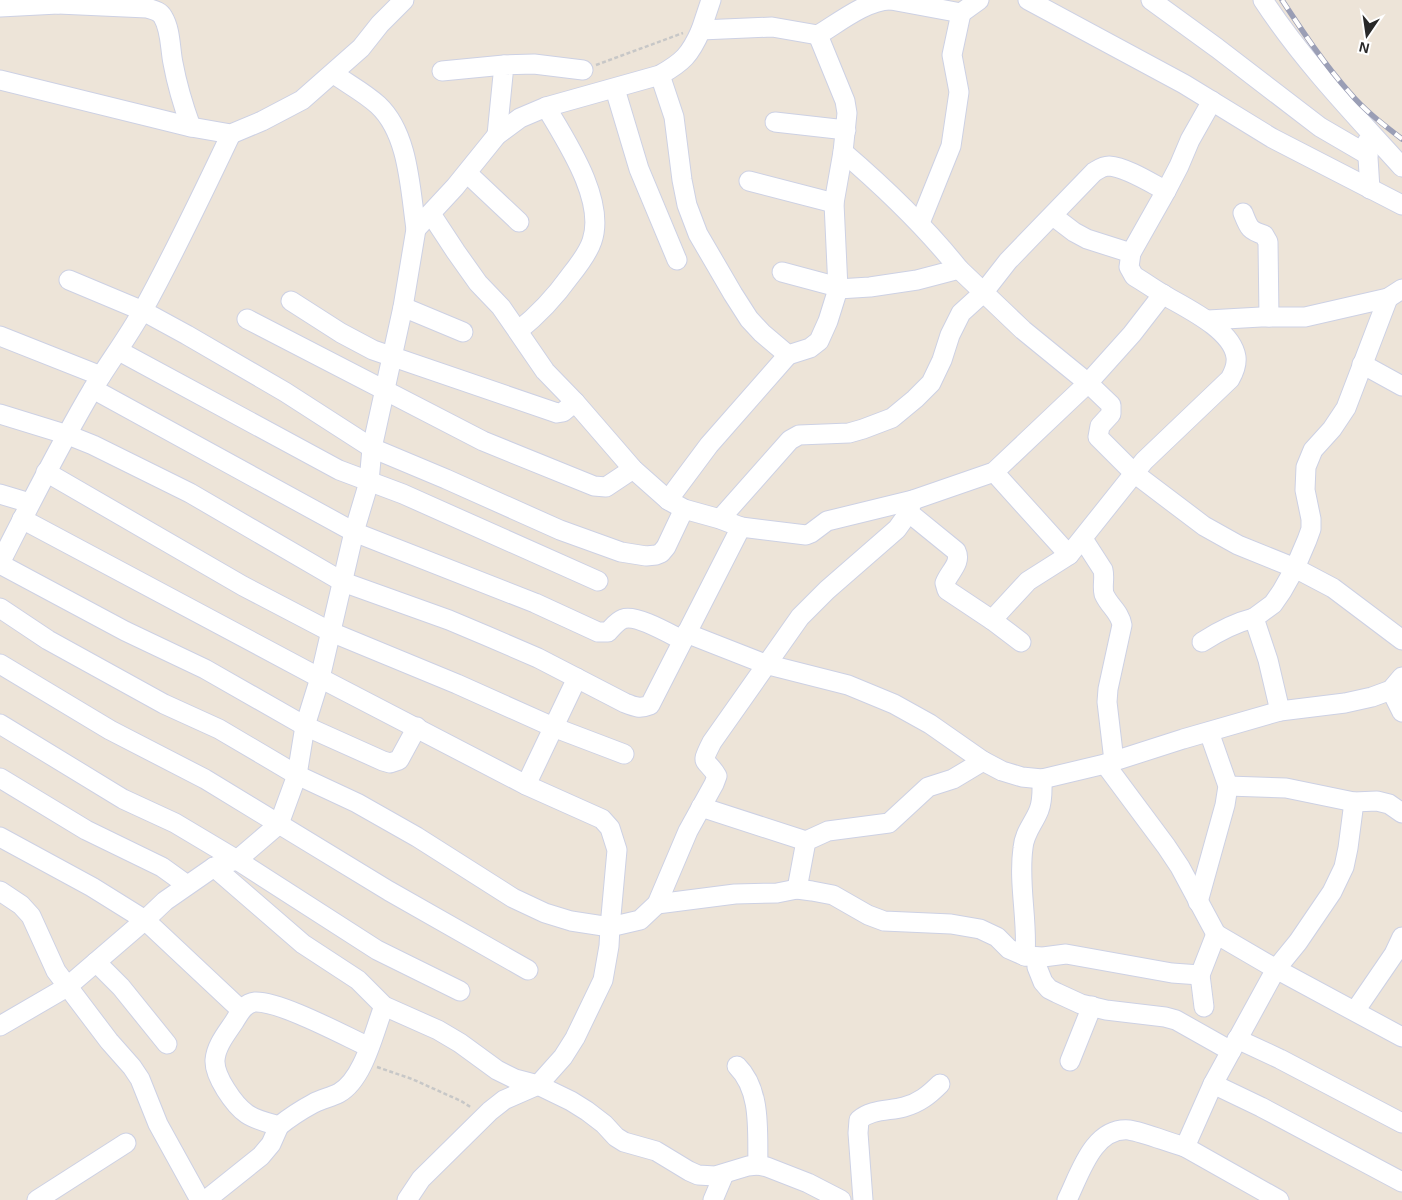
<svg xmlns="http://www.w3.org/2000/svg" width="1402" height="1200" viewBox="0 0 1402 1200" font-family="Helvetica,sans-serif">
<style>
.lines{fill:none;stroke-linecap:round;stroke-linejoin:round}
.minor-casing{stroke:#cdd1e4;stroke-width:21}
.path{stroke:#c7c7c7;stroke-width:2.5;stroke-dasharray:4 2.5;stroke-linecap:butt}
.minor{stroke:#fff;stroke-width:19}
.rail-casing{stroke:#9a9eb5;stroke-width:5.5}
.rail{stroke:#fff;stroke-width:4;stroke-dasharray:11;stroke-linecap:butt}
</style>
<rect width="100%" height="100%" fill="#ede4d8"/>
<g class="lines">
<g class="minor-casing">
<g id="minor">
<path d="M891,0L961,13L979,0"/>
<path d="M1028,0L1184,84L1272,138L1402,205"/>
<path d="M1151,0L1217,48L1320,127L1368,155"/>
<path d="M1263,0C1303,61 1353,113 1402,167"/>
<path d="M58,4L147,8C153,10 160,11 163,17C171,30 170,49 173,63C177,85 183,105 191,127"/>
<path d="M0,7L58,4L59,0"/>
<path d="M701,30L711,0"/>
<path d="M442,71L504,65"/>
<path d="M334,74C348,84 365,93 378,105C409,134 410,189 416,229L455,187L497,135L520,118L546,107L660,75C683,62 690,55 701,30L772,27L818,35"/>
<path d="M660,75L674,117L682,180L687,205L698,234L733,294L749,319L762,333L788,355L810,348L819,341L828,321L838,289L834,203L843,152L847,113L845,101L818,35C838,23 867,0 890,0"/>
<path d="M0,80L191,127L231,134L262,121L302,100L361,48L380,24L404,0"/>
<path d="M615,89L639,169L677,260"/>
<path d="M775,122L846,130"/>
<path d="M497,135L504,65L534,64L583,70"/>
<path d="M1367,142L1370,189"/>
<path d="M467,173L519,222"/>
<path d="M749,181L834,203"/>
<path d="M1243,213C1249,228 1249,230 1264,235L1268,242L1269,317"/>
<path d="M1053,216L1074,232L1087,239L1131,253"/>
<path d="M920,223L951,146L959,92L952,55L961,13"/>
<path d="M959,269L1023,330L1088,383L1132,334L1163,294"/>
<path d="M782,272L838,287"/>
<path d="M69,280L143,311L187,335L285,392L372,448L446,479L560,530L621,552L646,556L656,555L661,553L666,547L684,509"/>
<path d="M838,289L870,287L917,280L959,269C924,225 885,188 843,152"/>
<path d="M291,301L341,333L373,350L557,413L563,412L575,402"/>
<path d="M403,307L463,332"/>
<path d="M247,319L483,441L594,486L606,487L633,469"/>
<path d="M1208,320L1261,317H1305L1388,298L1402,289"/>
<path d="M518,331C538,315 555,297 570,276C578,266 588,253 592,241C606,200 566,141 546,107"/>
<path d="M0,336L101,376"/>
<path d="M119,351L339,470L403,494L598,581"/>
<path d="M1362,364L1402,386"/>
<path d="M93,389L354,532L535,603L598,632H608C612,628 617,621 623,619C636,614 670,634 682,640"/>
<path d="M0,414L68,435L93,445L190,493L343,582L449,620L487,636L538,658L625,703C635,707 640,709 650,705L741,527L720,519L684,509L668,500L633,469L575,402L545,371L501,307L478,283L456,252L431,214"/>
<path d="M46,472L243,586L331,632L457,684L553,727L624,754"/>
<path d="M994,472L1069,555L1144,461L1230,379C1234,372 1237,365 1236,357C1232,329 1186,308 1164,295C1154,289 1144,282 1134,276L1129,267L1131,253L1166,191L1179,166L1190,140L1212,101"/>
<path d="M0,494L30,503"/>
<path d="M668,500L709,445L788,355"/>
<path d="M908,512L956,551C962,563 949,572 945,583L947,590L992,620L1021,642"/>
<path d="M720,519L790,440L799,435L849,433L863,429L892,418L915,399L931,383L942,360L950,335L961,313L983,293L1008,261L1094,172C1099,169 1103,166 1109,166C1126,167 1151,183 1166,191"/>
<path d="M741,527L806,535L811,533L827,521L913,500L994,472L1088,383L1111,405V414L1100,426L1098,437L1134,473L1204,526L1238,545L1295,568L1333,588L1402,640"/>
<path d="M1083,539L1103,570C1105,578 1102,586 1104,594C1109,606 1120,612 1122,625L1108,689L1107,702L1114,761"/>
<path d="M0,563C30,504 60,444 94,387C110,361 128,337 143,310C175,252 203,193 231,134"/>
<path d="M0,564L125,631L205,669L305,726L383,761L390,763L399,760L417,727"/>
<path d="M0,608L48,640L164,704L219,729L297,775L357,803L417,837L513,898L545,913L571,921L610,927L617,850L610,828L602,819L526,785L320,678L22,519"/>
<path d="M992,620L1028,581L1069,555"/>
<path d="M686,633L765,664L848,685L894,704L930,724L983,761L1002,771L1022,777L1042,779L1105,764L1183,739L1280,711L1345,703L1372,697L1391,690L1402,677"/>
<path d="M1202,642C1219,631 1234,623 1254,618"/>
<path d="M0,664L110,730L205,779L389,891L528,970"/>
<path d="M1391,690L1402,712"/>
<path d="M1280,711L1268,660L1254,618L1273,604L1282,591L1295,568L1307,540L1311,529V519L1305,490L1306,467L1313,450L1332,429L1346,408L1388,298"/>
<path d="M0,724L123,799L175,823L237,860L377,950L460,991"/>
<path d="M1105,764L1166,846L1180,867L1216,934"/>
<path d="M0,778L86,830L162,867L187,885"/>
<path d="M526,785L577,678"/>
<path d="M1228,786L1286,788L1354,802L1377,801L1389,804L1402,813"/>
<path d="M701,807L806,841"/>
<path d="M0,837L92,887L145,920L241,1010"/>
<path d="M214,867L303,944L358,980L384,1006L438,1030L460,1043L497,1070L515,1079L538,1085L571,1101L587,1111L604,1124L616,1137L624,1142L656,1151L689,1171L698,1175L715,1176L748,1166L758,1165L767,1167L808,1183L841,1200"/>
<path d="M797,889L806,841L828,831L889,823L928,787L953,779L983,761"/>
<path d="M0,891L21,905L31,916L56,971L109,1041L132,1067L140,1079L158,1124L200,1200"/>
<path d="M1198,902L1225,805L1228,786L1209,732"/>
<path d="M657,904L735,894L777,893L797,889L812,891L833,895L868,915L884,921L951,924L980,929L997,937L1009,949L1025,956L1043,957L1066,954L1172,973L1200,975L1216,934L1276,969L1402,1037"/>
<path d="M1025,956C1028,920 1018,884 1023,848C1024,833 1034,823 1039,810C1043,800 1042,789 1042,779"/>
<path d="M1037,957V967L1043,982L1049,989L1057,993L1081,1004L1106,1010L1165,1017L1176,1020L1231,1051"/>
<path d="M96,962L121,987L167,1044"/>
<path d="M1200,975L1204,1007"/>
<path d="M1355,1011L1394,954L1402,937"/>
<path d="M0,1026L67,987L145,920L165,901L214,867L237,860L279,824L297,775L305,726L320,678L354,532L369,482L372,448L403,307L416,229"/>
<path d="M1237,1039L1280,1059L1402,1123"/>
<path d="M369,1047C343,1035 280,1001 255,1002C244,1003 239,1014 234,1022C226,1034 216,1046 215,1060C214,1076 234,1105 247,1114C256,1120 269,1123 279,1126C290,1117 301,1110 314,1103C322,1099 331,1097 339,1093C364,1079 374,1031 384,1006"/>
<path d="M1070,1061L1092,1006"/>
<path d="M737,1066C762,1091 757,1132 758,1165"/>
<path d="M1213,1084L1261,1107L1402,1182"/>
<path d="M37,1200L126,1143"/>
<path d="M206,1200L261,1156L271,1144L279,1126"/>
<path d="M407,1200L421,1179L490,1111L504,1100L538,1085L563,1057L575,1038L603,980L609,946L610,927L640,920L657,904L688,831L714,784L717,776C706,757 699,767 712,742L800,617L827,590L897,529L907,515L913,500"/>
<path d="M713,1200L724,1174"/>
<path d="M863,1200L858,1133L859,1120C871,1109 889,1111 904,1107C919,1103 929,1095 940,1084"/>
<path d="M1067,1200C1080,1174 1093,1127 1129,1130C1143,1132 1170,1143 1185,1147"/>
<path d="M1279,1200L1185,1147L1213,1084L1276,969L1298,942L1332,892L1344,867L1348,848L1354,802"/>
</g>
</g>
<g class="path">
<path d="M596,65L683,33"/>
<path d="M377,1067L412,1079L461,1101L472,1108"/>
</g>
<use href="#minor" class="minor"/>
<g class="rail-casing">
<path id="rail" d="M1282,0C1303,32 1324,64 1350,93C1365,111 1384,125 1402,139"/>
</g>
<use href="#rail" class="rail"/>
</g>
<g transform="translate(1367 35) rotate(193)" stroke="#ffffff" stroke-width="4" paint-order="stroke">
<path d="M0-4L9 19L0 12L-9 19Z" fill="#282828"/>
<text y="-8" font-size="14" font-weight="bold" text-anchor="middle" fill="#282828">N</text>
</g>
</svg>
